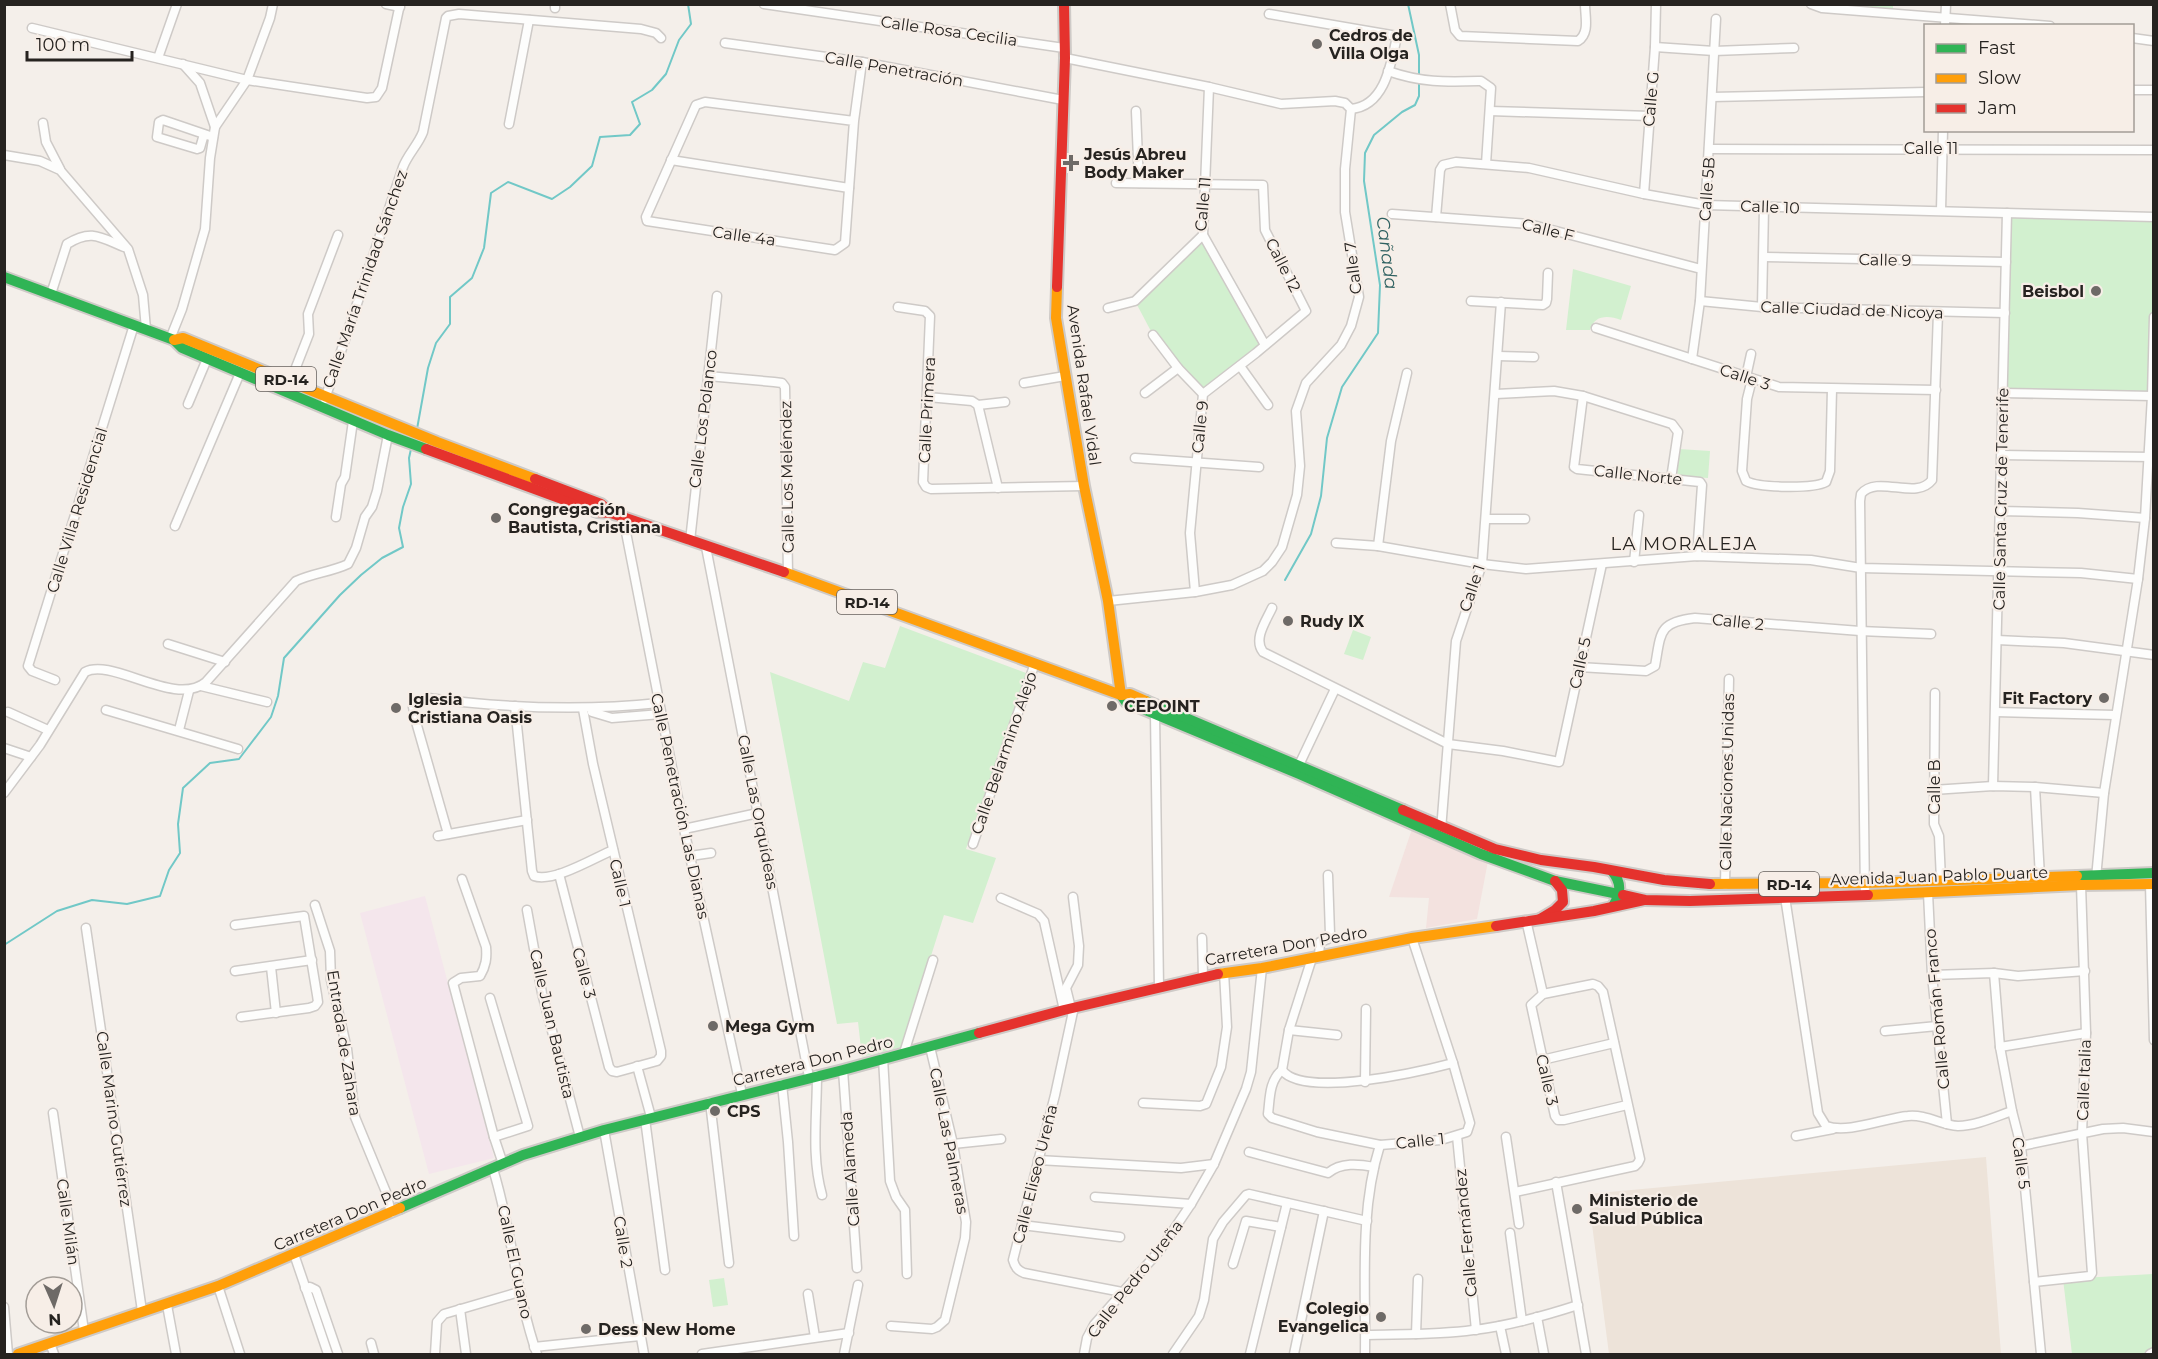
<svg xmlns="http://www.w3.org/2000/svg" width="2158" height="1359" viewBox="0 0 2158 1359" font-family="Montserrat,sans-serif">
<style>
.commercial{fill:#f3e2df}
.built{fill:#ede3d9}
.education{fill:#f4e6ec}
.green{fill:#d2f0cf}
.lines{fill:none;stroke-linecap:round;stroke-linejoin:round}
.stream{stroke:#71c8c7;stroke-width:2}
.street-casing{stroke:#cecac7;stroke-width:11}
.fast-casing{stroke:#cecac7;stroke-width:14}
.slow-casing{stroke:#cecac7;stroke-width:14}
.jam-casing{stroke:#cecac7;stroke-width:14}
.street{stroke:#fdfdfc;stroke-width:8}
.fast{stroke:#30b455;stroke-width:10}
.slow{stroke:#ff9f0a;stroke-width:10}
.jam{stroke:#e5322d;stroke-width:10}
.poi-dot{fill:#6e6a67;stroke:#f7eee7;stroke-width:2}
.labels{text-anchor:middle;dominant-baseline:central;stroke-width:4.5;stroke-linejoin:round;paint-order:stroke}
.shield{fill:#f7eee7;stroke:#65605c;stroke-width:1.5}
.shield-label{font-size:15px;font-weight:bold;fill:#262320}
.street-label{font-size:16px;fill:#262320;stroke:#f7eee7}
.poi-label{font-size:16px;font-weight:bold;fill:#262320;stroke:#f7eee7;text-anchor:start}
.water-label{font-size:18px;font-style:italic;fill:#2e6161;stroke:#f7eee7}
.neighbourhood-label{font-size:18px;letter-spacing:1.5px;fill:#262320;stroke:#f7eee7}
</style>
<rect width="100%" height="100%" fill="#f4efea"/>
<path class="commercial" d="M1412,829L1488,861L1477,919L1426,928L1429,898L1389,897Z"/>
<path class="built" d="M1986,1157L2001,1354H1609L1588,1194Z"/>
<path class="education" d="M425,896L494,1158L429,1174L360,913Z"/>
<g class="green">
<path d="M1823,5H1893V13Z"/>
<path d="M2007,213L2153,217L2152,396L2003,393Z"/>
<path d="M1203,235L1265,345L1203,394L1153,335L1135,301Z"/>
<path d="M1573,269L1631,286L1621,320C1608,315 1594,315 1590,330H1566Z"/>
<path d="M1679,449L1710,451L1708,478L1677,476Z"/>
<path d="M900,626L1026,673L966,849L996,858L973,923L944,915L902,1047L862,1057L858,1022L837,1024L770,672L849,701L863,662L885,668Z"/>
<path d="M1353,630L1371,637L1363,660L1344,654Z"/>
<path d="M2153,1274V1351L2148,1354H2072L2063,1279Z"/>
<path d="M724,1278L728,1305L713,1307L709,1280Z"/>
</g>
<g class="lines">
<g class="stream">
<path d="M1408,4L1419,55V75"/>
<path d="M417,429L428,368L436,343L450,324V297L472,278L484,248L491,193L508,182L552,199L570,187L592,166L600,137L630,135L640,124L632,102L652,90L666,74L679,40L691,24L688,4"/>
<path d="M1285,580L1311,534L1321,496L1327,438L1342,387L1378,333L1380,285L1364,181L1365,153L1374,135L1402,112L1415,105L1419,96V81"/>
<path d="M4,945L57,911L92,900L127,904L160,896L169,870L180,853L178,824L183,788L210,763L239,759L271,717L278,696L284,658L340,595L361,575L382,558L403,547L399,528L403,507L411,484L409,458L411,449"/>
</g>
<g class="street-casing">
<g id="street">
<path d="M386,4L400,7"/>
<path d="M764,4L1064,48"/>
<path d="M1450,4L1455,30L1460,36L1578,41C1590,33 1585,17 1585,4"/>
<path d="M1811,4L1822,8L2050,26"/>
<path d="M555,8V4"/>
<path d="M1269,14L1397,36C1391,64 1385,106 1351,109"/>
<path d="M1945,26L1946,4"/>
<path d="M32,28L247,80L367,98L376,97L382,88L400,4"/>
<path d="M2132,38L2154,41"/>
<path d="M725,43L862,62L1063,100"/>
<path d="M1655,47L1714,51L1794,48"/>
<path d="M158,58L177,4"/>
<path d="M1065,58L1209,87L1281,104L1335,101L1345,103L1351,109L1345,169V212L1359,297L1351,326L1341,345L1306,383L1296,411L1300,466L1297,495L1282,547L1272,562L1263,571L1232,585L1195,592L1108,601"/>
<path d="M183,64L200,83L215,127"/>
<path d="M1388,71C1422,83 1446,82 1481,81L1491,88L1486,164"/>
<path d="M2132,90H2154"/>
<path d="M1712,97L1926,92"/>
<path d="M1136,111L1139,183"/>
<path d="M1490,111L1650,116"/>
<path d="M854,121L705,102L696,105L646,217L647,221L835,250L845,243L854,121L862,62"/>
<path d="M43,123L46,142L60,169"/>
<path d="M509,124L529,20"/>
<path d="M204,134L200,148L197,149L157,137L159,122L163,120L213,137"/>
<path d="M1709,149L2154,150"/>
<path d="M4,155L40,161L60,170L128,249L143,295L146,329"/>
<path d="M671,160L849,188"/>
<path d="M1116,183L1263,185L1265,230L1306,311L1256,353L1203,394L1190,533L1195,592"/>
<path d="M1644,194L1655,47L1656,4"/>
<path d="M1941,210L1943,130"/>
<path d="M1392,214L1529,224L1701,269"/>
<path d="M1436,217L1440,170L1443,165L1456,162L1529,168L1644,194L1706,205L2154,217"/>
<path d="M1203,235L1265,345"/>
<path d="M1764,257L2006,262"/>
<path d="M51,294L67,244C91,229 100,237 124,247"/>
<path d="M1471,301L1543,305L1546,303L1547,299L1548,273"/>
<path d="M1700,301L1762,307L2005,313"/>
<path d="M898,307L925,311L930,316L923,482L926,487L931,489L1084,486"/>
<path d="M1762,307L1764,207"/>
<path d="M1108,308L1135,301L1203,235L1209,87"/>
<path d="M1596,328L1779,387L1936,390"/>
<path d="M1153,335L1178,368L1203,394"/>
<path d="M170,339L182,309L205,229L210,158L215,127L247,80L270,18L273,4"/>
<path d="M1498,356L1534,357"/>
<path d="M1692,359L1700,301L1716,19"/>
<path d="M1240,366L1268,405"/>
<path d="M708,376L774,382L782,383L785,387L788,574"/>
<path d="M1746,377L1751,354"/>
<path d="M1752,379L1747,399L1742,471L1746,481C1759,488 1813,489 1826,482L1830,471L1832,389"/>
<path d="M291,380L309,334L308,314L338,235"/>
<path d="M1024,383L1065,376"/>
<path d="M1145,393L1178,368"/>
<path d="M2003,393L2152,396"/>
<path d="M1496,394L1554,391L1583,396L1672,424L1678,432L1671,479"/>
<path d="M1583,396L1574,467L1577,469L1700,482L1702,485L1697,556"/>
<path d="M928,397L972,401L978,405L998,488"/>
<path d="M325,399L403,167C408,154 418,145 423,132L446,18L448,16L459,14L641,29L656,33L661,38"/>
<path d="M188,404L207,359"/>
<path d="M978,405L1005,402"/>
<path d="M2002,455L2153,457"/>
<path d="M1135,458L1259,467"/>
<path d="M2000,511L2078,513L2145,518"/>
<path d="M336,517L341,484L345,477L353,421"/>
<path d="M623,517L684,829L742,1094"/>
<path d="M1486,519H1525"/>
<path d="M175,526L240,373"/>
<path d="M690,541L717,296"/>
<path d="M1336,543L1378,546L1482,564L1526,569L1697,556L1811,560L1861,568L2081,573L2138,579"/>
<path d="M1378,546L1391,441L1407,373"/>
<path d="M706,547L809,1077"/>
<path d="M1634,562L1639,515"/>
<path d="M1272,608C1266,621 1253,639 1263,652L1448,744L1503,751L1559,762L1602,564"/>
<path d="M1997,640L2064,643L2154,655"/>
<path d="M168,644L225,662"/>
<path d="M1579,667L1646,671L1655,666C1661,633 1658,622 1695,618L1860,631L1931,634"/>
<path d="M55,680L32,671L28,666L134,325"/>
<path d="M201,686L267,702"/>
<path d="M1935,693L1934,824L1939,836L1941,880"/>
<path d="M515,706L532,871L534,876C553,883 594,858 613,850"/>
<path d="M106,710L238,749"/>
<path d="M8,712L48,730"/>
<path d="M592,712L612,718L661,714"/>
<path d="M1996,712L2115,715"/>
<path d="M1155,714L1159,988"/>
<path d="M179,730L189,691"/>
<path d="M4,748L31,757"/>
<path d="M1299,770V765L1335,689"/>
<path d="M1993,786L2007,213"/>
<path d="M2035,787L2040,877"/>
<path d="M1933,790L1993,786L2035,787L2104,793"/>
<path d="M4,793L40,745L85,672C112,657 175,708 206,682L296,581C313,573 331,572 348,564L356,548L365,517L372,507L377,491L388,435"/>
<path d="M684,829L758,813"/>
<path d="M1441,830L1456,641L1482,564L1501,302"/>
<path d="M448,834L416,722L413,707L415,702L428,698C505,708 582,711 659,703"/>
<path d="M438,836L527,820"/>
<path d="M973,844L1035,663"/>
<path d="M690,856L711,853"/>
<path d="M559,874L609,1067L612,1071L617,1072L657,1061L661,1056V1051L593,764L583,709"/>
<path d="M2096,878L2104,793L2138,579L2145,518L2152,396L2154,317"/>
<path d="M462,879L486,947C487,958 486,966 480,976L461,978L453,983L494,1137L503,1164"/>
<path d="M2150,884L2154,1040"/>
<path d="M1725,885L1729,679"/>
<path d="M1928,893L1932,975L1947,1124"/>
<path d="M1865,895L1860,501L1861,494C1878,474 1916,501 1932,480L1938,313"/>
<path d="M1785,897L1818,1113L1826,1126C1848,1134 1885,1118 1908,1116C1926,1114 1941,1125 1958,1126C1975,1126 1995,1117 2012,1111"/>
<path d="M1001,898L1038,914L1044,921L1064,1010"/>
<path d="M315,905L330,951L331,980L347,1049L355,1117L386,1192L391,1213"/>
<path d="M527,910L542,993L580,1137"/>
<path d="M1526,920L1543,994"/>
<path d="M235,925L304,916L317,995L318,1002L315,1006L309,1008L241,1017"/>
<path d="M86,928L142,1311"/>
<path d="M1202,938L1203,976"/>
<path d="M1319,956L1320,942L1328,939L1330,934L1328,875"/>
<path d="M271,967L276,1013"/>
<path d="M235,971L312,960"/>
<path d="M1994,973L2000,1047L2012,1111L2021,1146L2041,1354"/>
<path d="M1932,975L1994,973L2018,976L2085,971"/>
<path d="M490,998L528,1126L494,1137"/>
<path d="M1074,1007L1055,1095L1013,1260C1015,1267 1017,1270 1024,1273L1122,1292"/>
<path d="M1071,1008L1066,988L1078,965L1079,946L1073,897"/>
<path d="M1289,1030L1337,1035"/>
<path d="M1885,1031L1937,1026"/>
<path d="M2000,1047L2086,1033"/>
<path d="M904,1053L933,960"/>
<path d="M883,1058L890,1181L896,1197L905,1210L907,1274"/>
<path d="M1542,1060L1614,1043"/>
<path d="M637,1066L651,1117"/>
<path d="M843,1070L857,1268"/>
<path d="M1282,1070C1269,1081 1270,1098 1268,1114L1272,1118L1317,1132L1380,1145L1441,1140L1467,1132L1470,1123L1453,1063L1412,938"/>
<path d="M1282,1070C1303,1099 1423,1071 1453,1063"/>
<path d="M1282,1070L1289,1030L1312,958"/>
<path d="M817,1075C817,1116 811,1156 822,1195"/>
<path d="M1365,1082L1366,1009"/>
<path d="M782,1084L788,1142L794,1236"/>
<path d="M710,1102L729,1263"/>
<path d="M1143,1103L1200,1106L1206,1104L1221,1067L1227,1027L1224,972"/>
<path d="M53,1113L84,1331"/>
<path d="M645,1119L665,1270"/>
<path d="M604,1130L644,1354"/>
<path d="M1457,1136L1476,1330"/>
<path d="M1796,1136L1833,1129"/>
<path d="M1506,1137L1519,1224"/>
<path d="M953,1144L1001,1139"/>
<path d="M2021,1146L2103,1129L2123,1128L2154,1132"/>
<path d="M1249,1152L1328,1173C1341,1162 1359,1164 1374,1167"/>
<path d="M1038,1160L1181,1168L1214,1164"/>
<path d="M493,1169C512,1230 516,1294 537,1354"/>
<path d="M1556,1182L1586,1354"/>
<path d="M1515,1192L1635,1166L1638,1163L1640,1159L1603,992L1598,986L1593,984L1543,994L1531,1005L1555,1116L1558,1120H1564L1627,1105"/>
<path d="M1095,1197L1191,1204"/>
<path d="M1022,1225L1120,1237"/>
<path d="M1510,1233L1522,1321"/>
<path d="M294,1254L328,1354"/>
<path d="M1233,1264L1246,1221L1281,1227"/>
<path d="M2034,1282L2090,1276L2092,1273L2082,1133L2086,1033L2081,885"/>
<path d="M218,1286L240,1354"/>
<path d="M305,1288L310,1287L316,1290L338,1354"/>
<path d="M808,1294L815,1337"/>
<path d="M167,1305L176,1354"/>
<path d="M4,1307L8,1354"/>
<path d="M460,1309L466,1354"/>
<path d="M1537,1317L1544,1354"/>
<path d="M891,1326L932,1329L937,1327L945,1320L965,1238L966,1222L953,1144L930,1047"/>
<path d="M1500,1326L1506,1354"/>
<path d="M1416,1334L1418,1279"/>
<path d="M1366,1335C1402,1334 1438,1335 1473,1330C1509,1326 1544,1316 1578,1305"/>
<path d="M50,1343L54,1354"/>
<path d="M371,1343L374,1354"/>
<path d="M534,1347L640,1336"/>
<path d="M435,1354L437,1322L444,1314L519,1292"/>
<path d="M702,1354L849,1333"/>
<path d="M844,1354L858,1285"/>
<path d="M1084,1354L1087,1338L1094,1325L1160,1250L1191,1204L1214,1164L1246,1089L1251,1072L1262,968"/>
<path d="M1173,1354L1199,1316L1204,1300L1213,1239L1223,1222L1246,1195L1249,1194L1367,1221"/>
<path d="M1250,1354L1287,1203"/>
<path d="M1294,1354L1324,1211"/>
<path d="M1365,1354C1366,1285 1359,1212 1380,1145"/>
<path d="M2150,1354L2154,1352"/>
</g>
</g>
<g class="fast-casing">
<g id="fast">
<path d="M4,277L174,340L182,348L388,435L426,449"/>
<path d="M1121,695L1126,702L1299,774L1481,854L1555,881L1623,895"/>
<path d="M1146,701L1403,810"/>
<path d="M1612,871C1622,883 1621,893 1613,906"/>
<path d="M2077,876L2154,873"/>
<path d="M400,1208L523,1155L604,1130L843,1070L979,1033"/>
</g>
</g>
<g class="slow-casing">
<g id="slow">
<path d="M1057,287L1056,318L1084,486L1108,601L1121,695"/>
<path d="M174,340L183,338L437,442L535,479"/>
<path d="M784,572L1121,695L1130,694L1146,701"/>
<path d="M1710,884L1864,883L2077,876"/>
<path d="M1868,895L2081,885L2154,884"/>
<path d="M1218,974L1262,968L1412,938L1496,926"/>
<path d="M18,1354L218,1286L400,1208"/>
</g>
</g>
<g class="jam-casing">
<g id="jam">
<path d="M1057,287L1065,58L1064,4"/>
<path d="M426,449L597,512L611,513"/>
<path d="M535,479L601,504L611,513L784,572"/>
<path d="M1403,810L1495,849L1541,860L1594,867L1664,880L1710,884"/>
<path d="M1623,895L1645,900L1690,901L1868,895"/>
<path d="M1540,919L1555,910L1563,902L1562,890L1555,881"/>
<path d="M1496,926L1594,911L1644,900"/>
<path d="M979,1033L1064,1010L1218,974"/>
</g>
</g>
<use href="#street" class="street"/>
<use href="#fast" class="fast"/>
<use href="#slow" class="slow"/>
<use href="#jam" class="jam"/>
</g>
<g class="poi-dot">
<circle cx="1317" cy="44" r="6"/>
<path d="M1068 154h6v6h6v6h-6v6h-6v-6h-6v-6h6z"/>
<circle cx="2096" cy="291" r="6"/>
<circle cx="496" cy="518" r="6"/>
<circle cx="1288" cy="621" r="6"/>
<circle cx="2104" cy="698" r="6"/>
<circle cx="1112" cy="706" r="6"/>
<circle cx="396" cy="708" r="6"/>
<circle cx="713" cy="1026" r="6"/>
<circle cx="715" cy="1111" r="6"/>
<circle cx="1577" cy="1209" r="6"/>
<circle cx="1381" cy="1317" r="6"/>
<circle cx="586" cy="1329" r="6"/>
</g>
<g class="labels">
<g class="shield">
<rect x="256" y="367" width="60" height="24" rx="4.5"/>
<rect x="837" y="590" width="60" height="24" rx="4.5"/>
<rect x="1759" y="872" width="60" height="24" rx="4.5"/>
</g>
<g class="shield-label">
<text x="286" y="379">RD-14</text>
<text x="867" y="602">RD-14</text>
<text x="1789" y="884">RD-14</text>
</g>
<g class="street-label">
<text transform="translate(949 31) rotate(8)">Calle Rosa Cecilia</text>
<text transform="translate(894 69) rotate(10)">Calle Penetración</text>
<text transform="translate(1651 99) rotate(-85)">Calle G</text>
<text x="1931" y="148">Calle 11</text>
<text transform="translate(1707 189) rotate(-86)">Calle 5B</text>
<text transform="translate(1203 204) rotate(-85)">Calle 11</text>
<text transform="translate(1770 207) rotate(2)">Calle 10</text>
<text transform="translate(1548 230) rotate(14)">Calle F</text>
<text transform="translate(744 236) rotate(8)">Calle 4a</text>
<text transform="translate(1885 260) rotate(1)">Calle 9</text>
<text transform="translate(1283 265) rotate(63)">Calle 12</text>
<text transform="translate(1353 268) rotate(-97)">Calle 7</text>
<text transform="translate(365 279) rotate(-71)">Calle María Trinidad Sánchez</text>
<text transform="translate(1852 310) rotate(2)">Calle Ciudad de Nicoya</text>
<text transform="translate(1745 377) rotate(18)">Calle 3</text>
<text transform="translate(1084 385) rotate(82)">Avenida Rafael Vidal</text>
<text transform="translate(927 410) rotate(-87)">Calle Primera</text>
<text transform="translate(703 419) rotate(-83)">Calle Los Polanco</text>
<text transform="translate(1200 427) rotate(-84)">Calle 9</text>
<text transform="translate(1638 475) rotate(6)">Calle Norte</text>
<text transform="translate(787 477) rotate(-91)">Calle Los Meléndez</text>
<text transform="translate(2001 499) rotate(-89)">Calle Santa Cruz de Tenerife</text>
<text transform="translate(77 510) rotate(-73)">Calle Villa Residencial</text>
<text transform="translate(1472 588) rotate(-71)">Calle 1</text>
<text transform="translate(1738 622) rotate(6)">Calle 2</text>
<text transform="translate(1580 663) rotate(-78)">Calle 5</text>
<text transform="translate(1004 753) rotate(-71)">Calle Belarmino Alejo</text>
<text transform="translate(1727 782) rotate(-89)">Calle Naciones Unidas</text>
<text transform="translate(1934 787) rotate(-90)">Calle B</text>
<text transform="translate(680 806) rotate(78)">Calle Penetración Las Dianas</text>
<text transform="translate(758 812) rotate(79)">Calle Las Orquídeas</text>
<text transform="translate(1939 876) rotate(-2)">Avenida Juan Pablo Duarte</text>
<text transform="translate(620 883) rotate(77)">Calle 1</text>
<text transform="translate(1286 946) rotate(-10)">Carretera Don Pedro</text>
<text transform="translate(584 973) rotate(75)">Calle 3</text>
<text transform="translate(1937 1009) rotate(-95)">Calle Román Franco</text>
<text transform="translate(552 1024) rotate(77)">Calle Juan Bautista</text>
<text transform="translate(344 1043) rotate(81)">Entrada de Zahara</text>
<text transform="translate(813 1061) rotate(-14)">Carretera Don Pedro</text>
<text transform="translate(1547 1080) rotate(77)">Calle 3</text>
<text transform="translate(2084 1080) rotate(-88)">Calle Italia</text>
<text transform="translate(114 1119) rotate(82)">Calle Marino Gutiérrez</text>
<text transform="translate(949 1141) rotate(79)">Calle Las Palmeras</text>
<text transform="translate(1420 1141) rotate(-6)">Calle 1</text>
<text transform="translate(2021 1163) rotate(82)">Calle 5</text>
<text transform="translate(850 1169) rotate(-94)">Calle Alameda</text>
<text transform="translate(1035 1174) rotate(-76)">Calle Eliseo Ureña</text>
<text transform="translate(350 1214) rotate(-23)">Carretera Don Pedro</text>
<text transform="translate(68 1222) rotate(82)">Calle Milán</text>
<text transform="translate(1466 1233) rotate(-95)">Calle Fernández</text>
<text transform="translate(623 1242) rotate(81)">Calle 2</text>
<text transform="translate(515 1262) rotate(78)">Calle El Guano</text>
<text transform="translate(1135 1279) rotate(-52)">Calle Pedro Ureña</text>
</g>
<g class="poi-label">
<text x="1329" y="35">Cedros de<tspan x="1329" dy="18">Villa Olga</tspan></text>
<text x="1084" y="154">Jesús Abreu<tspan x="1084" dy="18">Body Maker</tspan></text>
<text x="2084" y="291" text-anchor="end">Beisbol</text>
<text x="508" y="509">Congregación<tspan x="508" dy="18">Bautista, Cristiana</tspan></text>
<text x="1300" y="621">Rudy IX</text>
<text x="2092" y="698" text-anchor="end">Fit Factory</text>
<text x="408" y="699">Iglesia<tspan x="408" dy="18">Cristiana Oasis</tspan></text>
<text x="1124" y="706">CEPOINT</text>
<text x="725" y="1026">Mega Gym</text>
<text x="727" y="1111">CPS</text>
<text x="1589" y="1200">Ministerio de<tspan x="1589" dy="18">Salud Pública</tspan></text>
<text x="1369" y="1308" text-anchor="end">Colegio<tspan x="1369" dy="18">Evangelica</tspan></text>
<text x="598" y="1329">Dess New Home</text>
</g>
<g class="water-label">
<text transform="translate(1387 253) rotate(83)">Cañada</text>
</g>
<g class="neighbourhood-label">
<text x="1684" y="544">LA MORALEJA</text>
</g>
</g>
<rect width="2158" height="1359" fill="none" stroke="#262320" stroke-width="12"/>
<rect x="1924" y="24" width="210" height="108" fill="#f7eee7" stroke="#a39d97" stroke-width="1.5"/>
<rect x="1936" y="44" width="30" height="9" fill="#30b455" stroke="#a39d97" stroke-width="1.5"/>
<text x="1978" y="54" font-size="18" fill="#262320">Fast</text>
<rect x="1936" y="74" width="30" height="9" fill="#ff9f0a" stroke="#a39d97" stroke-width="1.5"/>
<text x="1978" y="84" font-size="18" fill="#262320">Slow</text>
<rect x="1936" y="104" width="30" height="9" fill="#e5322d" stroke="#a39d97" stroke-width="1.5"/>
<text x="1978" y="114" font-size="18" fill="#262320">Jam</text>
<g transform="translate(54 1305) rotate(177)"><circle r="28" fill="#f7eee7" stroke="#a39d97" stroke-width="1.5"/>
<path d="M0-4.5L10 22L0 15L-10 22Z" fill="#6e6a67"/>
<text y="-9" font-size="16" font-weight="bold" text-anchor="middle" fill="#262320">N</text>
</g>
<path d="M27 51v9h105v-9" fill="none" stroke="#262320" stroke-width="3"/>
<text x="36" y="51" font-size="18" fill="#262320" stroke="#f7eee7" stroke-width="4.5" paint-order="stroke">100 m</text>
</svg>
